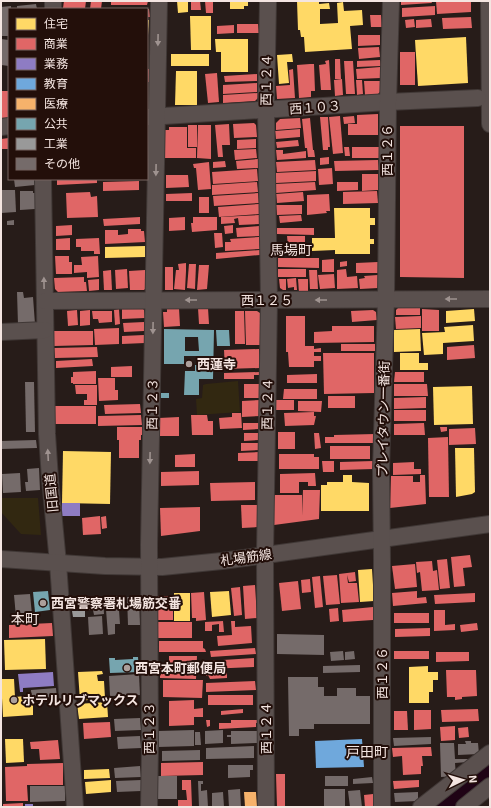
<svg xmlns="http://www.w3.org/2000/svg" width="491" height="808" viewBox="0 0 491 808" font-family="'Exo 2','Noto Sans JP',sans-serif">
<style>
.green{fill:#322811}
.homes{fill:#ffd966}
.shops{fill:#e06666}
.offices{fill:#8e7cc3}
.schools{fill:#6fa8dc}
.health{fill:#f6b26b}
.public{fill:#76a5af;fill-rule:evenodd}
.industry{fill:#999}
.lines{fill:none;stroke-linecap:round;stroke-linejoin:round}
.river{stroke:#1f0315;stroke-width:24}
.building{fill:#756b6a}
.minor-casing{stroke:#403836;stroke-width:18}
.minor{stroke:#5a504e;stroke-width:16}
.oneway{fill:#9f9390}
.poi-dot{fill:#ac9f9b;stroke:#230f0a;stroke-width:1.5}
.labels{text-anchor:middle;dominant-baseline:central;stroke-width:4;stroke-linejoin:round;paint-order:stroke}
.street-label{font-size:13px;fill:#f4e5e1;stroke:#230f0a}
.poi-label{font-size:13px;font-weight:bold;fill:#f4e5e1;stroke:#230f0a;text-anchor:start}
.neighbourhood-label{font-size:14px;fill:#f4e5e1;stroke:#230f0a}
</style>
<rect width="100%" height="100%" fill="#271c19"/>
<g class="green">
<path d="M238,381L240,412L197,415L196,399L202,398L203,385L206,384Z"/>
<path d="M2,498H38L41,535L21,534L1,512Z"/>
</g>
<g class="homes">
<path d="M177,1H188V12L178,13Z"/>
<path d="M230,1H248V6H244V9H230Z"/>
<path d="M297,1H319V4L329,3L330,9H320V24L338,23L337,3L343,2L344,11L362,10L363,25L350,26L352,49L305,52L304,37H301L300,30H298Z"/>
<path d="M190,16H211V50H191Z"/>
<path d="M147,20H149L148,35H147Z"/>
<path d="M466,37L468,83L418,86L415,40Z"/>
<path d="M215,39H248V72H221V52H216Z"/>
<rect x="171" y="54" width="38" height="12"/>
<path d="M292,54L293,62H287L289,83L279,84L277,55Z"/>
<path d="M176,71H197V105H175Z"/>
<path d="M334,208H370V218H375V225H370V239H374V244H370V254H335V250L312,251V238H335Z"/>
<path d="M145,246V257L105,258V247Z"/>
<path d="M474,309L475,321L446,323V311Z"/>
<path d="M473,325L474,341L443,343V354L424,355L422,333L445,332L444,327Z"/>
<path d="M420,329L421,351L394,352V330Z"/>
<path d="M400,353H419V363H428V370H400Z"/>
<path d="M472,386L473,424L434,425L433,387Z"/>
<path d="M455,448H474L475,492L472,494L456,497Z"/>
<path d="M63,451L111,452L110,504L62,503Z"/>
<path d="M343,475H352V482L369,483V511H321V485H327V482H343Z"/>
<path d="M372,569L374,601L360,602L358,570Z"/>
<path d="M229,591L231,615L212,617L210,592Z"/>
<rect x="174" y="593" width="16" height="28"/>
<path d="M45,639L46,669L5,670L4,640Z"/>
<path d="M428,666V672H438V680H433V692H429V703H409V667Z"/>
<path d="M102,671L103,674L97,675L98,681H104L105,698L80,701L78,672Z"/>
<path d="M1,679H14L15,697L25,696L26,704H33V715L3,717Z"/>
<path d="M107,702L108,717L79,719L77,704Z"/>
<path d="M5,739H23L24,762L6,763Z"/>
<path d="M109,769L110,778L84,779V770Z"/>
<path d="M111,780V792L86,794L85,782Z"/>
</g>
<g class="shops">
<path d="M64,1H86L85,9L63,8Z"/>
<path d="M91,1H102L101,9H90Z"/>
<path d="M111,1H148L147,5H111Z"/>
<path d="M191,1H200L201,10H191Z"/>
<path d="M205,1H213V13H206Z"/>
<path d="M401,1H431L432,3L401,5Z"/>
<path d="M436,1H471V12L437,14Z"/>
<path d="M435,6V15L402,17V8Z"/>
<path d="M147,9H149L150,17H147Z"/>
<path d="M370,15H381L382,27H371Z"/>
<path d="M471,17L472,28L443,29L442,18Z"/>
<path d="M414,19L415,27L406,28L405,20Z"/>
<path d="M431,19L432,27L416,28V20Z"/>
<path d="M237,24H258L259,33H237Z"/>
<path d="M234,25V33L217,34V26Z"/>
<path d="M358,35H380V45L358,46Z"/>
<path d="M379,47L380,57L359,59L358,48Z"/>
<rect x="400" y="52" width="15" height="33"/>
<path d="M335,59H340L341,79H335Z"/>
<path d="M329,60L331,90H321L319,65L326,64L325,61Z"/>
<path d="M380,60L381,66L357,67V61Z"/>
<path d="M344,61H353L355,94H346Z"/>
<path d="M310,64H314L315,91H311V97L299,98L297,65Z"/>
<path d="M380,67L381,78L357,79L356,69Z"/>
<rect x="147" y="69" width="2" height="13"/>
<path d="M293,69L295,98L277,99L276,86L290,85L289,70Z"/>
<path d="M217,73L219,102L208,103L205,74Z"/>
<path d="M257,74V81L225,82L224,76Z"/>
<path d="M342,79L343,95L335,96L334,80Z"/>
<path d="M356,80H362L363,94L357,95Z"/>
<path d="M364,81H380V92L378,94L365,95Z"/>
<path d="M257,83V92L223,94V85Z"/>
<rect x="1" y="91" width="8" height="27"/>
<path d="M258,93V98L255,101L223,103V95Z"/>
<path d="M378,114V135H348V124H357V115Z"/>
<path d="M340,116L343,153L333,154L329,117Z"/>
<path d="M354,116L355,123L344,124L343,117Z"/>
<path d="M320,117H328L330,147H328V150H323Z"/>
<path d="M300,118L301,128L276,130V123L280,119Z"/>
<path d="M310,118L313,150H314L315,157H308L307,148H305L302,119Z"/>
<path d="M254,123L256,125L257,137L234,138L233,124Z"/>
<path d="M229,124L230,145H222L223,157H218L215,125Z"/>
<rect x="188" y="125" width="9" height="22"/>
<path d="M198,125H211V159L197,158Z"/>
<path d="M400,126H464V278L400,277Z"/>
<path d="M169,127H187V148H196V158H165V130H169Z"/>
<path d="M300,129V137L276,139L275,131Z"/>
<path d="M9,138V149H1V139Z"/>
<path d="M256,139V148L237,149V140Z"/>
<path d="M298,140L299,146L277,148L276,142Z"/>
<path d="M344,147H349L350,156H345Z"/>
<rect x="352" y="147" width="29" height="11"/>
<path d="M256,149L257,158L235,160L234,150Z"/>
<path d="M276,150H283V154L306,151V158L277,160Z"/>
<path d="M329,157V164L320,165V158Z"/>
<path d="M258,159V168L237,169L236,161Z"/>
<path d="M315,160L316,170L277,172L276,162Z"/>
<path d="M378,160L379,170L335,171L334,161Z"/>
<path d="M225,161L226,167L213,168V162Z"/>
<path d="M209,162L211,189L198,190L196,168H194L193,164Z"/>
<path d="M332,168L333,184L319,185L318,169Z"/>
<path d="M257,169L258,181L213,184L212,172Z"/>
<path d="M316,171V181L276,183L275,173Z"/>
<path d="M362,174H378V190L362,191Z"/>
<path d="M166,175H188L189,187L166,188Z"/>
<path d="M57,179H97V183L57,185Z"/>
<path d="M139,181V190L103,191V182Z"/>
<path d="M257,182L258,192L212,195V185Z"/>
<path d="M315,182L316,190L276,193L275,184Z"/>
<path d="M337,182H358V190L337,191Z"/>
<path d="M377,191L378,203L343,204V192Z"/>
<path d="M90,192L91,197L97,196L98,217L67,218L66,193Z"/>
<path d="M303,192L304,201L277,203L276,194Z"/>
<path d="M192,193V201H166V194Z"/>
<path d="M258,193L259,203L214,206L213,196Z"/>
<path d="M329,194L330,211H326L327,213L307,215V195Z"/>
<rect x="199" y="197" width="10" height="16"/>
<path d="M259,204V214L219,217L218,207Z"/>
<path d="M276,205H302V214L277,215Z"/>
<path d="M259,215V224L239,225L238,218L234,219L235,223L221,224V217Z"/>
<path d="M301,215L302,221L280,223L279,216Z"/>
<path d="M140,217V224L104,226L103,219Z"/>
<path d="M185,217V230L169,231V218Z"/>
<path d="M193,217H217V230L192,232L191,223H193Z"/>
<path d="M72,225V235L56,236V226Z"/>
<path d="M233,225V233L225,234L224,226Z"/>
<path d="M259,226L260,236L237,237L236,228Z"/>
<path d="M277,228H314V235L277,234Z"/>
<path d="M128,229H141V231H144L145,242L105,244V230H118V235L128,234Z"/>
<path d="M214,233H222L223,247L215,248Z"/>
<path d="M287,236H305V246H288Z"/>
<path d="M259,237L260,249L225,251V242H231L230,239Z"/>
<path d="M70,238V250H56V239Z"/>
<path d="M99,238L100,254H94V251H81V247H76V239Z"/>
<path d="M260,250V255L216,259V253Z"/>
<path d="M55,256H69V262H72V274H56Z"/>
<path d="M98,256L99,277L87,278V272L74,273V265H82L81,257Z"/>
<path d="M278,258H319V268L278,267Z"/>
<path d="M334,259V272H322V260Z"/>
<path d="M347,261V266L340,267V262Z"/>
<path d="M378,262V273H356V263Z"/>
<path d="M186,263V271L185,290L174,289L176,270H179L178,264Z"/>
<path d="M189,264H196L195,289L187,288Z"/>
<path d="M199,265H209L207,289L197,290Z"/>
<rect x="165" y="267" width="8" height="23"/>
<path d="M127,269L128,288L116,289L115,270Z"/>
<rect x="278" y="269" width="28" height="8"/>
<path d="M346,269L347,277L357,276L358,288L337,289V270Z"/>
<path d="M111,270L112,290H104L103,271Z"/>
<path d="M145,270L146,288L144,290H130L129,271Z"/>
<path d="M309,270H317L318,289H310Z"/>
<path d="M334,274L335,288L320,289L318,275Z"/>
<path d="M378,275V288L360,289L359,279L365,278L364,276Z"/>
<path d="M84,277V282H86L87,291L58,292L55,289L54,278Z"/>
<path d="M296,278L297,290H294V287L288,288L287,279Z"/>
<path d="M99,279V290L89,291L88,280Z"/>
<path d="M279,279H286V290H283L280,288Z"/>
<path d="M298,279H308V293H299Z"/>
<path d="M142,308L144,310L145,318L122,319V309Z"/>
<path d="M179,308L180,326L164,327L163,312H167V309Z"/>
<path d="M198,308H208L209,324H199Z"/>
<path d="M398,308H420V315H396V310Z"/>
<path d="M119,309L120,324L115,325L114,310Z"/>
<path d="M422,309L439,310V331H422Z"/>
<path d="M77,310L78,325L68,326L67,311Z"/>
<path d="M90,310V325L80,326V311Z"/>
<path d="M373,310L376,312L377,320L352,322L351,311Z"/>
<path d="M92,311H112V322L99,323L98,319H93Z"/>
<path d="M235,311H244L245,344H235Z"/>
<path d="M245,311H257L260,313L261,345H246Z"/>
<path d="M286,316H305V346H314V349L321,348V352H314V356H321V361H314V367H289L288,352H286Z"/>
<path d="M421,316V328L396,329L395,317Z"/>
<path d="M144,322V331L124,332L123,323Z"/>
<path d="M332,326H374V342L314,343V332L332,331Z"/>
<path d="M119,328V344L95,345L94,329Z"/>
<path d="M54,331H93V345L54,346Z"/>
<path d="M144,335L145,343L122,344V336Z"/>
<rect x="341" y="344" width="34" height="7"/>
<path d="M474,345L475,358L447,360V347Z"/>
<path d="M97,347L98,357L55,358L54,348Z"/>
<path d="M259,349L260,368L225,369L224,350Z"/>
<path d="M323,353H374V393L324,394Z"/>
<path d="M92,359L93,366L56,368V361Z"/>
<path d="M132,366V377H111V367Z"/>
<path d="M96,371V384H73V383H71V377H73V372Z"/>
<path d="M260,372V375H254V379H224V373Z"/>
<path d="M395,372H424V382H394Z"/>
<path d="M317,374V383H287V375Z"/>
<path d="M98,378H115V390H118V400L99,401Z"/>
<rect x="244" y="384" width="16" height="14"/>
<path d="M394,384H427L428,396H394Z"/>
<path d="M75,385H97V405H84V400H87V394H76Z"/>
<path d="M284,389H317V399H283Z"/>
<rect x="328" y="396" width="27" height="12"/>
<path d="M426,397V408L394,409V398Z"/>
<path d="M261,400V416L242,417V401Z"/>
<rect x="276" y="400" width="18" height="10"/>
<path d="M298,401H322L321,412L298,411Z"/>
<path d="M140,404L141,413L105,414L104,405Z"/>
<rect x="55" y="406" width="41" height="18"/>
<rect x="394" y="410" width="32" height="11"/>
<path d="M314,412V416H316L314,425L285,426L284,413Z"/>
<path d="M232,413H241L242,428L220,429L219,418L232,417Z"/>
<path d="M141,415L142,425L98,426V416Z"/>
<path d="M191,415H207L208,421H213V435H192Z"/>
<path d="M179,417V436H159V418Z"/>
<path d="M243,423H259V429L243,430Z"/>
<path d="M424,423L425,435H394V424Z"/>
<path d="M117,427H142L143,435H141V440H117Z"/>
<path d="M440,427H447V431L441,432Z"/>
<path d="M475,428L476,444L449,445V429Z"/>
<rect x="278" y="432" width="17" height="17"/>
<path d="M244,433H259V440L244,441Z"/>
<path d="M314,433H319L321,448L315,449Z"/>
<path d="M375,434V443H325V437H334V435Z"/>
<path d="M448,437L449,497H429L428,438Z"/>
<rect x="119" y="440" width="20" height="18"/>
<path d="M241,443H259V450L241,451Z"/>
<rect x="330" y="446" width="40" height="13"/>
<path d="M259,452V461H238V453Z"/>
<path d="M195,454V467H175V455Z"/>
<path d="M279,454H314V457H319V469H279Z"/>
<path d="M322,461H334V472H323Z"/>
<path d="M373,461V469L340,470V462Z"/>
<path d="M414,462V469H421V474L393,475V463Z"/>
<path d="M199,471V485L161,486V472Z"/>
<path d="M315,473L316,486H308V482H299V493H280V474Z"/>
<path d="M420,475H425L426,504L390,508L391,476H413V482H420Z"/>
<path d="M255,482V500L211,501L210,483Z"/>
<path d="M303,490H320L319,519L274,525V495H302V516Z"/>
<path d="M241,505H258V527L242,528Z"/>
<path d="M200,507V531L161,536L160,508Z"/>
<path d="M100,516L101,534L83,535L82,518Z"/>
<path d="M106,516L107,528L102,529L101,517Z"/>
<path d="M470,555L472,567L463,568L465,586L454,587L451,557Z"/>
<path d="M447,559L450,588L440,589L437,560Z"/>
<path d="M432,561L433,571L437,570L439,590L422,591L420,572L417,573L416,562Z"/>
<path d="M415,564L417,587L395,589L392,566Z"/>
<path d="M355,572L356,581L349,582L347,575L348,583H357L359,602L341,603L339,574Z"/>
<path d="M337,575L340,604L326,605L323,576Z"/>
<path d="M320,576L323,607L315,608L312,577Z"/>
<path d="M310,579L311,592L302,593L301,580Z"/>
<path d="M298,581L301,609L282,611L279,583Z"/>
<path d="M255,585L257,618L245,619L243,586Z"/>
<path d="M240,587L242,615L234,616L231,588Z"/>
<path d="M417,591V598L426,597L427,603L393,606L392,593Z"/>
<path d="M204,592L206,620L196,621V618H192L191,593Z"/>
<path d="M475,593V602L435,604L434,595Z"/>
<path d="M158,596H173V620H157Z"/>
<path d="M373,607V620L343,622L342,610Z"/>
<path d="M338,608L339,621L330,622L329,609Z"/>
<path d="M434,610H445V625L455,624V630L434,631Z"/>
<rect x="394" y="613" width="35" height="10"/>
<path d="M223,621L224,632H219V624L212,625V631H205V622Z"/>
<path d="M231,621H235V627L251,626L252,643L218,646L217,636L232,635Z"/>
<rect x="158" y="622" width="34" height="16"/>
<path d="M52,623L53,636L9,638V625Z"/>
<path d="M477,623L478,630L461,632L460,625Z"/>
<path d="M430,628V636L395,637V629Z"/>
<path d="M159,641H203V648L205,649L206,652H159Z"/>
<path d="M255,648L256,654L211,657L210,651Z"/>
<rect x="394" y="651" width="35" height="8"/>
<path d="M436,652H469V661L436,662Z"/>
<path d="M169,656H197L196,679L160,678V663H169Z"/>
<path d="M254,658V667L207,669V661Z"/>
<path d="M227,670V678L210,679L208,675L206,676V672H210V671Z"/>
<path d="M446,670H476L477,696L462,697V699L455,700V697H447Z"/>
<path d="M163,680H203L202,698L163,697Z"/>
<path d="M255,681L256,690L206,692V683Z"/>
<rect x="208" y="695" width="45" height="10"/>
<path d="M194,700V709L203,708V717H194V725L169,726V701Z"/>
<path d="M243,709V713L221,715V711Z"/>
<path d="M478,709L479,721L442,722L441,710Z"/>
<path d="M414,710H431V729L414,730Z"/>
<path d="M394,711H407L408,730H394Z"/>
<path d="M206,720H210V726L207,727Z"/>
<path d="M231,720H258V723H256V727L219,729V723H231Z"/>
<path d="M110,722L111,737L84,739L83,723Z"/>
<path d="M455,726V740L441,741L440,727Z"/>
<path d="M468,727L469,737L459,738L458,728Z"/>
<path d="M58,740L60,759L40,760L39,749H31L30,742Z"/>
<path d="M431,747L432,756H422L423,766H421V774L403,775L402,756L393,757L392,748Z"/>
<path d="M203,762V775L161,776V763Z"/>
<path d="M63,763V785H27L28,801H6L5,767L27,766V773V764Z"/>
<path d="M276,774H285V807H277Z"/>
<path d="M182,780H191L192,807H178V800H187L186,790H182Z"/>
<path d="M419,780V787L394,789L393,781Z"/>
<path d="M373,794L374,807H365L364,795Z"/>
<path d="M23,803V807H3V804Z"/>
</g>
<g class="offices">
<path d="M62,503H80V516H61Z"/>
<path d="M53,672L54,686L23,688V692H20L18,674Z"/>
<rect x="25" y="804" width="8" height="3"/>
</g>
<path class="schools" d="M362,739L364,767L316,768L315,741Z"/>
<path class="health" d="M244,792H256L257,807H245Z"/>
<g class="public">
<path d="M164,329L214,330L213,379H199V395H184L185,371H195V365H198V356H184V364H164ZM185,337H198L199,351H185Z"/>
<path d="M216,330H229L230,346H217Z"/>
<rect x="161" y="393" width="8" height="5"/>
<path d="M48,591L50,610L35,612L33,592Z"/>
<path d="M133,657H138L139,672L110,673L109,658H115V660L133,659Z"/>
</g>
<path class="industry" d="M72,611H85V617H73Z"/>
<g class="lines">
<path class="river" d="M443,807L490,771"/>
</g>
<g class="building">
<path d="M36,4L37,9H17V6Z"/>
<path d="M11,6V9H9V36H1V7Z"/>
<path d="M1,39L9,40V66L1,65Z"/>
<path d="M14,179H34L35,185L15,187Z"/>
<path d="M1,190H15L16,212L1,213Z"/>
<path d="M20,191H33V193H35V209L20,210Z"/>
<path d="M14,220V225H7V221Z"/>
<path d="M17,292H23L24,298L33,297L35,324L18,325Z"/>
<path d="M25,382H34L35,432H26Z"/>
<path d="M36,440L37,448L1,449V441Z"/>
<path d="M39,468L40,490L26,491L25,482H28L27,469Z"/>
<path d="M20,473L21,492L3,493L2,474Z"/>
<path d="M30,594L32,615L16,617L14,595Z"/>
<path d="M94,596V599H103L104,614L94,615L93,610H85V597Z"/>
<path d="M118,596L120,624H115V634L108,635L105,597Z"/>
<path d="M127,597H139L140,625H128Z"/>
<path d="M102,616L103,634L89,635L88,617Z"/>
<path d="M277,634L324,635V655L277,654Z"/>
<path d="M343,651L344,660L331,661L330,652Z"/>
<path d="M354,651L355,659L345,660V652Z"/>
<path d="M360,665V672L323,673V666Z"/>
<path d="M139,674L140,695L110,696L109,676Z"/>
<path d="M288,677H318V687H324V696H337V688H356V696H370V724H314V729H299V736H289Z"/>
<path d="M56,688L57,699L32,701L31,690Z"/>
<path d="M140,718L141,730L115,731L114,719Z"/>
<path d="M194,730V746L158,747V731Z"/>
<path d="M223,730V743L205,744V731Z"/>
<path d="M231,731H257V743L231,744V737H227V735H231Z"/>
<path d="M195,732H200L201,745H195Z"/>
<path d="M140,736L141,748L118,749L117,737Z"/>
<path d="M431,737V744L394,746L393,738Z"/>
<path d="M465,741H471V743H478L479,754L458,755V744H466Z"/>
<path d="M440,743H454L455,759H468V762L455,763L456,776L441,777Z"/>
<path d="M254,746V758L206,759V748Z"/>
<path d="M200,750V760L162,761V751Z"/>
<path d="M228,765H253V770H250V777L228,778Z"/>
<path d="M140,766L141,777L115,778L114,768Z"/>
<rect x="157" y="776" width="20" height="23"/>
<rect x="325" y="776" width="23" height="10"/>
<path d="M372,777L373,783L353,784V779Z"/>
<path d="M141,780V791L117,792L116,781Z"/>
<path d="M198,781H203V784H201V791L207,790L208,807H199Z"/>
<path d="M30,786H65V801L30,802Z"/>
<path d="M240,789L241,807H229L228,790Z"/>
<rect x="324" y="789" width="21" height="18"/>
<path d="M360,790L362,807H350L348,791Z"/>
<path d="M223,792L224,807H212V793Z"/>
<path d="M418,792V801L395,802L394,793Z"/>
</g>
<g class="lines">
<g class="minor-casing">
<g id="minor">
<path d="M489,1L490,124"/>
<path d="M53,9V1"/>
<path d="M148,117L388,102L478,98"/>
<path d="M1,127L9,126"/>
<path d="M43,179L47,434L50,479L58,563L75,807"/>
<path d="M45,301L490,299"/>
<path d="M1,332L45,330"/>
<path d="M1,559L105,566L162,567L222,561L490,524"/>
<path d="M149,807L150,747L149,545L159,1"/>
<path d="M266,807L265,555L269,300L266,110L268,1"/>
<path d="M382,807V560L381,470L386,299L388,102L391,1"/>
<path d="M421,807L490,753"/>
<path d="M464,807L490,786"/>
</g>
</g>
<use href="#minor" class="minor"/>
</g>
<defs><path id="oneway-solid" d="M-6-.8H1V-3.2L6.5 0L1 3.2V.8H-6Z"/></defs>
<g class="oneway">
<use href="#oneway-solid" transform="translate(158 40) rotate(91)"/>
<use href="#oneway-solid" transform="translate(156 170) rotate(91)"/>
<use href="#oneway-solid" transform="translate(44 283) rotate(-91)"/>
<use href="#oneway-solid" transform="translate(451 299) rotate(180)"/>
<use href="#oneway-solid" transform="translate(191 300) rotate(-180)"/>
<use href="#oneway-solid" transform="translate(321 300) rotate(180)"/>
<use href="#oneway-solid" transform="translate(153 328) rotate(91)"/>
<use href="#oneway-solid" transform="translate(48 455) rotate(-93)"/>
<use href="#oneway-solid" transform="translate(150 458) rotate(91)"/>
</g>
<g class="poi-dot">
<circle cx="189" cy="364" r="4"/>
<circle cx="43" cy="603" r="4"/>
<circle cx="127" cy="668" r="4"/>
<circle cx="14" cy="700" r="4"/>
</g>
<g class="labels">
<g class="street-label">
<text transform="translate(266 80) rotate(-89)">西１２４</text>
<text transform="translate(315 107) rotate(-4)">西１０３</text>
<text transform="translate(387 150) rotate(-90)">西１２６</text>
<text x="267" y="300">西１２５</text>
<text transform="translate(152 404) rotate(-89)">西１２３</text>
<text transform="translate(267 404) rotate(-89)">西１２４</text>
<text transform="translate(383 419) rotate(-89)">プレイタウン一番街</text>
<text transform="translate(51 493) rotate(-95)">旧国道</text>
<text transform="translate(246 557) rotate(-8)">札場筋線</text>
<text transform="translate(382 673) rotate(-90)">西１２６</text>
<text transform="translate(149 728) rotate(-90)">西１２３</text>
<text transform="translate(266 728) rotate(-90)">西１２４</text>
</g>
<g class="poi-label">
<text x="197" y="364">西蓮寺</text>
<text x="51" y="603">西宮警察署札場筋交番</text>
<text x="135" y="668">西宮本町郵便局</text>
<text x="22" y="700">ホテルリブマックス</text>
</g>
<g class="neighbourhood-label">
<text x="291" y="249">馬場町</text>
<text x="25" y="618">本町</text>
<text x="367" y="751">戸田町</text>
</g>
</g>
<rect width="491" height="808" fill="none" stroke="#f4e5e1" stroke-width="4"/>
<rect x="8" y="8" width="140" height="172" fill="#230f0a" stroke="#776560"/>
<rect x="16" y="18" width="20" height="12" fill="#ffd966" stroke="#776560"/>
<text x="44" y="28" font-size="12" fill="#f4e5e1">住宅</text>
<rect x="16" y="38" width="20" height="12" fill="#e06666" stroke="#776560"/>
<text x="44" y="48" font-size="12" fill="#f4e5e1">商業</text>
<rect x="16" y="58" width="20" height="12" fill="#8e7cc3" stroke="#776560"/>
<text x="44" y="68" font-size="12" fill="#f4e5e1">業務</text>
<rect x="16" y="78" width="20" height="12" fill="#6fa8dc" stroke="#776560"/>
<text x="44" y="88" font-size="12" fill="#f4e5e1">教育</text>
<rect x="16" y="98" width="20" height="12" fill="#f6b26b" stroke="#776560"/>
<text x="44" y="108" font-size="12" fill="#f4e5e1">医療</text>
<rect x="16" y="118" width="20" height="12" fill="#76a5af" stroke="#776560"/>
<text x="44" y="128" font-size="12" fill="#f4e5e1">公共</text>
<rect x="16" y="138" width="20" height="12" fill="#999999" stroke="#776560"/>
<text x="44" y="148" font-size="12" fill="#f4e5e1">工業</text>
<rect x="16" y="158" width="20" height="12" fill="#756b6a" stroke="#776560"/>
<text x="44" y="168" font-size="12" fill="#f4e5e1">その他</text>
<g transform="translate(463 780) rotate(85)" stroke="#230f0a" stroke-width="3" paint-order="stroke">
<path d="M0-3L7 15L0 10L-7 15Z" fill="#f4e5e1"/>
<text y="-6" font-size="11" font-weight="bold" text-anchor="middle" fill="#f4e5e1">N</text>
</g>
</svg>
